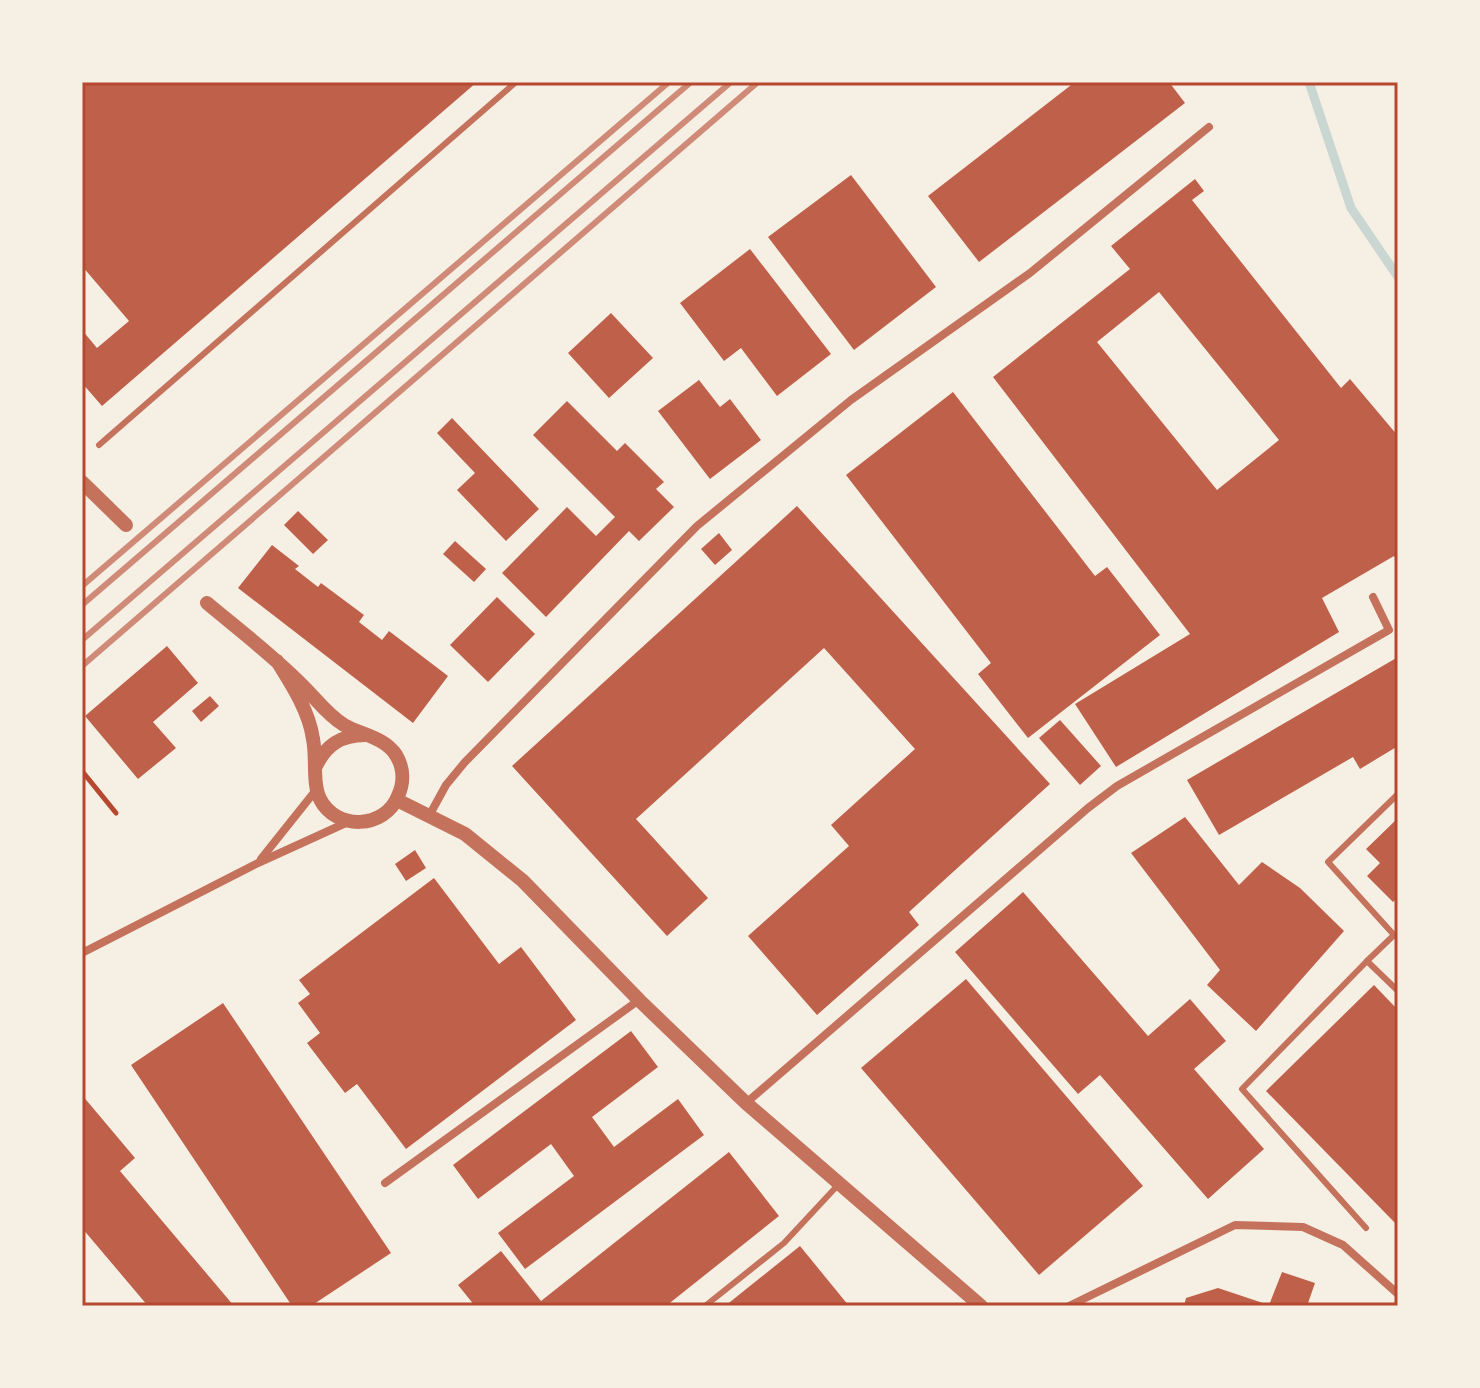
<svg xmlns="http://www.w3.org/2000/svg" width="1480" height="1388" viewBox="0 0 1480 1388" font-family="Signika,sans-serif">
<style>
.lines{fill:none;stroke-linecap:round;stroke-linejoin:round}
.stream{stroke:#c9d6d2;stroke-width:9}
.building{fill:#bf614a;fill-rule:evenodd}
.path{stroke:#b5482f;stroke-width:5}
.service{stroke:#c5725c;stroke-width:6}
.minor{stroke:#c5725c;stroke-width:8}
.tertiary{stroke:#c5725c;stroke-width:14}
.rail{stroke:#cf8b77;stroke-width:6}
.neatline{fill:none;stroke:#b5482f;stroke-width:3}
</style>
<rect width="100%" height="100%" fill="#f6efe4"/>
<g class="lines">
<path class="stream" d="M1309,82L1351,208L1398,277"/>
</g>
<g class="building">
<path d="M82,82H477L102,406L82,383V330L97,348L129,321L82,266Z"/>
<path d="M1075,82H1169L1185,103L979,262L928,196Z"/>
<path d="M851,175L936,287L854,350L768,237Z"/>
<path d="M1195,179L1204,191L1192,200L1341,388L1350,379L1398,436V563L1394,556L1322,598L1339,632L1116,767L1075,704L1190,634L993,377L1130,269L1111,246ZM1159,292L1279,440L1217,490L1097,342Z"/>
<path d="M750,249L831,354L777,396L741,348L724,361L680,303Z"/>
<path d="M611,313L653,358L609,398L568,353Z"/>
<path d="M699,380L720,407L730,399L761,440L710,479L658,411Z"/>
<path d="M953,392L1095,576L1107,567L1160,635L1028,738L978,674L991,663L846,475Z"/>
<path d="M567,401L617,451L625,443L664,482L656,489L674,507L639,541L629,531L546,617L502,573L567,507L596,536L615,517L533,435Z"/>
<path d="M452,418L539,509L506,541L457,490L475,473L437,433Z"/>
<path d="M797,506L1050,784L909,912L919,925L817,1015L748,936L849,846L831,825L915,749L824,648L636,819L708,898L667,936L512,766Z"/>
<path d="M298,511L328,540L313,554L284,525Z"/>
<path d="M719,533L732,550L715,565L701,549Z"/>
<path d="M455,541L486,569L474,582L443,554Z"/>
<path d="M272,545L299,566L295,569L318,587L321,583L364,615L359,622L382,640L389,631L448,676L413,723L238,588Z"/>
<path d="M497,597L535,634L488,682L450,645Z"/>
<path d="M167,646L198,683L153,722L176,748L138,779L85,716Z"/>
<path d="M1398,657V746L1360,769L1353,757L1219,835L1187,780Z"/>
<path d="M210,696L219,706L201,722L192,711Z"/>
<path d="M1060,720L1101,766L1080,785L1039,738Z"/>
<path d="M1185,817L1239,885L1262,862L1300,888L1344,931L1256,1031L1207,985L1220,970L1131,853Z"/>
<path d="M1398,818V897L1393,902L1367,876L1380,863L1366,849Z"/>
<path d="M415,850L426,868L406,881L395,864Z"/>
<path d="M434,878L499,964L521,947L576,1020L406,1149L357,1084L345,1093L307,1043L320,1033L298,1003L310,994L299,980Z"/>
<path d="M1023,892L1148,1036L1190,999L1226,1041L1194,1069L1264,1149L1208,1199L1100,1075L1078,1094L955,952Z"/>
<path d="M966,979L1143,1186L1039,1275L861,1068Z"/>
<path d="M1374,985L1398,1010V1226L1266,1091Z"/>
<path d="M223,1003L391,1253L311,1306H292L131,1065Z"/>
<path d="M631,1031L658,1067L592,1117L614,1147L678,1099L704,1135L525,1269L498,1233L574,1176L551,1144L478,1199L453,1165Z"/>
<path d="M82,1095L135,1158L120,1171L234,1306H148L82,1228Z"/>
<path d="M729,1152L779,1216L666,1306H475L458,1285L501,1251L541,1301Z"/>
<path d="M800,1246L849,1306H725Z"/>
<path d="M1282,1272L1315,1283L1307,1306H1184L1186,1298L1218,1288L1269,1305Z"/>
</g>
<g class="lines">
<path class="path" d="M82,771L116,813"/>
<g class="service">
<path d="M99,445L516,82"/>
<path d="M1398,794L1328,862L1394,935L1367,961L1398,991"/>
<path d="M1366,1228L1242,1089L1367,961"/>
<path d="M705,1306L784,1243L838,1185"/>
</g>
<g class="minor">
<path d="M429,816L446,785L465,762L697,526L851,400L1030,273L1209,127"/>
<path d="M261,859L316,790"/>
<path d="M82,953L258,863L348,822"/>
<path d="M746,1103L1088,808L1117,786L1389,630L1373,597"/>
<path d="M385,1183L639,1000"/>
<path d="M1069,1306L1235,1225L1303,1227L1343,1245L1398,1294"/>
</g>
<g class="tertiary">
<path d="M82,482L126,525"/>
<path d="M207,603C238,629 271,654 300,683C315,697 326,714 344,725C362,735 384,737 396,755C404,768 404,783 398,796C385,829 336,831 320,799C312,782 317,758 313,739C309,711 292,685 277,661"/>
<path d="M316,766C326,745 341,735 365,735"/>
<path d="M397,800L465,834L523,881L639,1000L746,1103L981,1306"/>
</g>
<g class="rail">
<path d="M82,586L669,82"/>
<path d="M82,605L691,82"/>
<path d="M82,640L731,82"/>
<path d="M82,666L758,82"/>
</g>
</g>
<rect width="1480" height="1388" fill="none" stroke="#f6efe4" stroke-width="168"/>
<rect x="84" y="84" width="1312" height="1220" class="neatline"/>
</svg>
